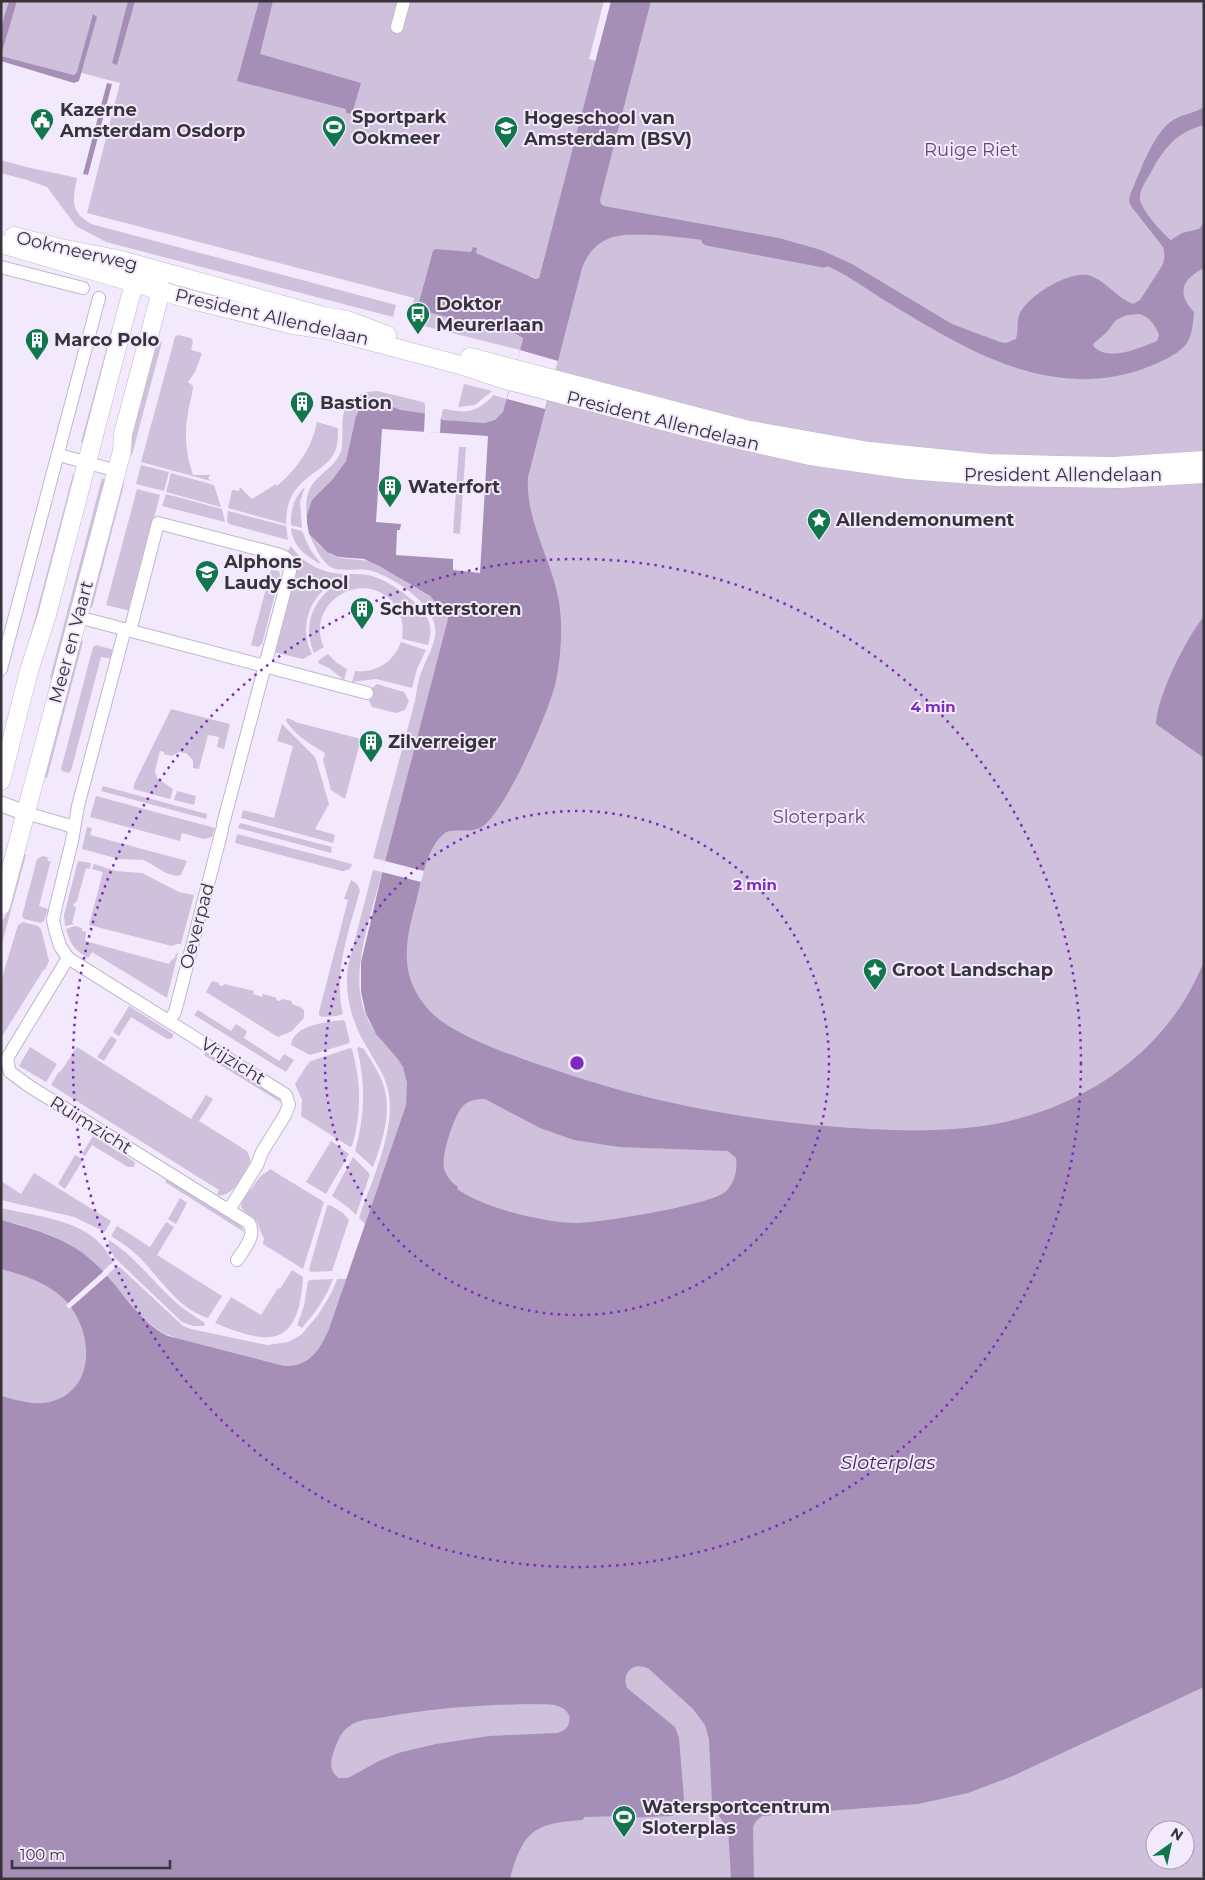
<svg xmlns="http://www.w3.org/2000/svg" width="1205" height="1880" viewBox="0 0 1205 1880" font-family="Montserrat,sans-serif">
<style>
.green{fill:#cfc1db;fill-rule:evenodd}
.water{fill:#a58fb7;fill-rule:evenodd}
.pier{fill:#f3e9fc}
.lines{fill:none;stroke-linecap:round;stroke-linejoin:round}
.canal{stroke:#a58fb7;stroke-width:11}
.minor-casing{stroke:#c1b7ca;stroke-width:14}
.tertiary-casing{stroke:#c1b7ca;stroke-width:17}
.secondary-casing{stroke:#c1b7ca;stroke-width:19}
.minor{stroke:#fff;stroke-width:12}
.tertiary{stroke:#fff;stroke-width:15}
.secondary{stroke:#fff;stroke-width:18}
.ring{fill:none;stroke:#7b2cbf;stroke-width:2.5;stroke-dasharray:2.5 5}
.labels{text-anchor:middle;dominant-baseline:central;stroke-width:4;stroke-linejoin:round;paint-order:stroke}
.poi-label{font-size:18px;font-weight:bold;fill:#37333b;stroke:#f3e9fc;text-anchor:start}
.park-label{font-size:18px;fill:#65467c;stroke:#f3e9fc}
.street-label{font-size:18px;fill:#37333b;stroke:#f3e9fc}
.water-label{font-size:19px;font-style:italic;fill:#47295c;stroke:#f3e9fc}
.centre{fill:#7b2cbf;stroke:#f3e9fc;stroke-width:2.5}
.ring-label{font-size:15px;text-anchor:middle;font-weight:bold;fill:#7b2cbf;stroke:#f3e9fc;stroke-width:4;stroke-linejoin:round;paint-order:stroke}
</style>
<rect width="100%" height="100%" fill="#f3e9fc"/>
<g class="green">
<path d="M1,1H604L589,59L596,61L539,278L536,279L531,276L419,310L509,333L512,332L523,339L520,350L408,322L414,298L87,213L120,83L78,72L74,75L1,56Z"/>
<path d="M640,1H1204V1091L746,1249L402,1223L441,1044L387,943Z"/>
<path d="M1,160C26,168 52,172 77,178C73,200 69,211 91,224L396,305L393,317L106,242L76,226L47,187L27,180L1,173Z"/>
<path d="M112,328L118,330L89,444L81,442Z"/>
<path d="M178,335L191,338L193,342L191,350L202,353L195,372L188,382L193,386C193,395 189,403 188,413C184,434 186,455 193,475H210L208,478L211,481L141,462L175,337Z"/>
<path d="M154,340L162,342L132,455L124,453Z"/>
<path d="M464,384L492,391L475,405L458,407Z"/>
<path d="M377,391L423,402L425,404V414L401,410L380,402L370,403L359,409L354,422L346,461L332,480L312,501L307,523C306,508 304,492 316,480C325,470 336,465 341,451C345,436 338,416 349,402C355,395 367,391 377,391Z"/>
<path d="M494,395L507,399C505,406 504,413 499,418C489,427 454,422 441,419L443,409C448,409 453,411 459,411C474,413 484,405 494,395Z"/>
<path d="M317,422L338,428C340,467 318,464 298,487C289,497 286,510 286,524L228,508L232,490L239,491L240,487L252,499L276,484L277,486C297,469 312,448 317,422Z"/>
<path d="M459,447H466L460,534L453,533Z"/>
<path d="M141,465L169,472L164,491L136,484Z"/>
<path d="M171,473L214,485L221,507L166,492Z"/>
<path d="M73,474L80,476L1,747Z"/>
<path d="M102,478L106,480L47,705L51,679L50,678Z"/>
<path d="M121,479L124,484L92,608L84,606Z"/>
<path d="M305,487L300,502L302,528L291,525C290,511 294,497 305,487Z"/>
<path d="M137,489L160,495L130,611L106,605Z"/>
<path d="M166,494L222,509L225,522L162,506Z"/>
<path d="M228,511L286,526L288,540L229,524L227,521Z"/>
<path d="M291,528L302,531L310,549L321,564C306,557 292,545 291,528Z"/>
<path d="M309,534L321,547L332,555L340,558L370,561L406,582L433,598L448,615V621L385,861L373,858L415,701C417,690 418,678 423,668C428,655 437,642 435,627C433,603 390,574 367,570C357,568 339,573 329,566C320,559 314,545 309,534Z"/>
<path d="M291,546C303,564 324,574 346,574V576C314,588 296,622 312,654L303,659L273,652L297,563L294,556L287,552Z"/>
<path d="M271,570L279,571L280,575L262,644L258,647L251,645Z"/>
<path d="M349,574C357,574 365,574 372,576C390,581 423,604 429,622C432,630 430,638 428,645L402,639C404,626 402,615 395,605C366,566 304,602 324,647L314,653C300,621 318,589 350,578Z"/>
<path d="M75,639L83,641L47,778L39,776Z"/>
<path d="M401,642L426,650L417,669L412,688L376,679L352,682L355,671C376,673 393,663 401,642Z"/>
<path d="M96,645L114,650L112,659L101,657L71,771L68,773L62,771L61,769L93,647Z"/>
<path d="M328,654L337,663L347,669L344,680L329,668L318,663L319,660Z"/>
<path d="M377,684L404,692L409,701L405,710L396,713L372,707L369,701L372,688Z"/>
<path d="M171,709L230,724L224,749L217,747L219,737L208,735L199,769L193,768V760L186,753L179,752L172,756L164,754V752L160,751L155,771L157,778L173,789L170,799L133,789L135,782Z"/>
<path d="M287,718L295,721V722L361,739L345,799L331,790L323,760L325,753C311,745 295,735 286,721Z"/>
<path d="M282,724L315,757L317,763L329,804L315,829L335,835L333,843L241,818L243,810L274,818L293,746L277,741Z"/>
<path d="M103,786L207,814L206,819L101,791Z"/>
<path d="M177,791L196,796L194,805L174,800Z"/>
<path d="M96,796L215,828L212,837L204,839L182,833L180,841L90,817Z"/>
<path d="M240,823L332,847L331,853L238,828Z"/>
<path d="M87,827L92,828L90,835L187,861L181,875L176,876L166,873L144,860L119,859L82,849Z"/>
<path d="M237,834L352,864C351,869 347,871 342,871L235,843Z"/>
<path d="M22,854L26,855L1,947V923L7,913Z"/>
<path d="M43,856L49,858L47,860L49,862L51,860L39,906L48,909L44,921L41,923L24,919L22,916L37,859Z"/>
<path d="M78,861L91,863L90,869L86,868L77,901L73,905L76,908L72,923L75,924L65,926L64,915Z"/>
<path d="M94,864L116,871L142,873L179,892L194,895L181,944H177L172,946L89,925L103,872L92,869Z"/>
<path d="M373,870L382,872C373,910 352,964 362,1003C365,1015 371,1028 379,1037C387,1048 397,1055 403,1067C408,1079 408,1092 406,1105L365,1224L359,1218C371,1181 397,1129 388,1090C385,1075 375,1062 368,1049C352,1024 344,995 348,966Z"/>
<path d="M351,880L357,884L360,890C349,931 333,972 343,1014L336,1016L322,1017L319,1015V1012L348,900L344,899Z"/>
<path d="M23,922L38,926L41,929L49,961L45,970L44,969L1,1038V981L18,925Z"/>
<path d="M75,926L82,928V931L86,932L85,941L169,964L171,960L174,959L176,954L178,953L167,998L92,952L88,958C74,949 71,946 66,929Z"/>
<path d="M212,981L219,983V985L223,986L224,984L254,991L253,994L262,997L263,994L277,998L276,1000L280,1001L282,999L292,1001V1004L300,1007L304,1010V1018L292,1031L278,1037L206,992Z"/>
<path d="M129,1006L173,1034V1037L170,1039H167L131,1017L119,1036L113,1032Z"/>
<path d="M198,1010L231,1031L236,1024L247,1031L244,1038L279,1061L284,1054L294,1060L286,1072L194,1015Z"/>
<path d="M343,1020L345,1021L350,1043L310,1055L291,1045C294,1024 328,1022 343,1020Z"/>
<path d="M111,1036L117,1040L104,1061L97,1057Z"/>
<path d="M30,1047L57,1064L46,1082L19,1066Z"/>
<path d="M77,1047L191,1119L206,1095L213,1099L199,1121L247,1151L250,1158V1162C242,1175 234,1198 217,1195L219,1190L51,1085L58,1073L61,1071Z"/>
<path d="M359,1047L364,1049C371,1061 380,1073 384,1087C392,1113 382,1143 373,1167L355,1151C365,1116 366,1084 357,1048Z"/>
<path d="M350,1048L352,1049C361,1081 362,1114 352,1146L350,1147L301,1116L302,1100L295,1084L307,1065L311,1061Z"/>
<path d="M206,1051L280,1098L282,1103L204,1055Z"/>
<path d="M93,1136L135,1162L134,1167H128L92,1145L85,1156L82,1154Z"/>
<path d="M331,1141L349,1154L326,1194L306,1182Z"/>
<path d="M75,1155L83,1160L65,1189L58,1184Z"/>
<path d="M353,1157L370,1174L356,1215L349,1208L332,1196Z"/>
<path d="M270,1169L324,1202L303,1269L263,1244L264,1238C260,1233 260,1227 257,1222C253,1216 245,1214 241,1207L243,1197C251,1191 254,1184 260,1177C263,1173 267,1173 270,1169Z"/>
<path d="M34,1173L111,1221L105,1232L74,1217L1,1200V1181L21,1194Z"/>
<path d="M167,1179L241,1225L244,1232L165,1182Z"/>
<path d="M180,1198L187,1203L176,1224L168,1219Z"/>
<path d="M330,1205L343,1213L349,1220L332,1271L311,1272L309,1270L311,1262L327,1206Z"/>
<path d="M1,1208C42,1218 93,1219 113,1262L103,1271C75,1241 40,1230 1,1220Z"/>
<path d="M166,1222L174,1227L157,1255L222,1296L208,1318C179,1310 159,1277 139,1257C131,1249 121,1242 111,1236L117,1226L150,1247Z"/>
<path d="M109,1240C134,1256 150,1278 171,1298C181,1308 193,1315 205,1323L204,1326H193L182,1322L115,1258L108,1246Z"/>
<path d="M117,1266L122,1269L183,1326L191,1329L267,1345L288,1342L301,1335L318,1315L332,1292L337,1279H346C334,1314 327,1370 280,1366L178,1339L163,1333L142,1318L107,1275Z"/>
<path d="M1,1267L50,1279L83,1308L97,1393L1,1432Z"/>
<path d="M292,1270L303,1277C299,1346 272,1347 215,1323L231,1297L261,1315L278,1288L280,1289Z"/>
<path d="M333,1279C326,1298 315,1313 302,1328L297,1325L304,1306L308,1281L311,1280Z"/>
<path d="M696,1644L1204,1654V1879H1V1718ZM1155,1830H1185V1860H1155Z"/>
</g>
<g class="water">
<path d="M9,1H17L1,55V28Z"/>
<path d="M128,1H135L117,65L112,63Z"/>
<path d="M259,1H273L260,54L361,83L352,114L346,113V109L237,81Z"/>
<path d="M611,1H651L600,200L601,204L604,206L779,238L821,250L852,264L952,324L1000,342L1006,343L1016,339C1019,330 1016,321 1020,313C1029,295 1071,269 1091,276C1107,282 1117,298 1133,304L1140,300L1162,266C1165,259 1165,254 1163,247L1131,206L1129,201L1130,195C1140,173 1153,131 1175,119C1184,114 1195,113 1204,107V125C1175,132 1162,151 1149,176C1145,182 1140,190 1140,197C1138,206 1163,235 1171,240L1182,233L1199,229L1204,223V268C1182,279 1176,293 1194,312C1193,321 1193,332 1188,341C1182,354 1154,365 1140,370C1045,401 962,347 884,300C865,288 846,274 825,265C787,249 744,246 703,240C679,237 635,231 613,237C597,242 588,253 582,268L528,477C525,521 552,559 559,602C563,628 561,655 556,681C550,710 506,810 483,826C471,834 459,828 446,832C428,845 422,877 417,898C406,939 397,974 428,1009C453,1039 538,1064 576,1077C657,1103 742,1119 826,1126C875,1130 926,1133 975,1127C1074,1115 1167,1056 1204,961V1687L1013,1776L968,1793L918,1804L762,1816L756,1821L753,1827L754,1879H731L728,1828L715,1811L712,1802L709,1739L705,1725L693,1709L649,1669C634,1661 621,1672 627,1688L675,1727L679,1738L684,1799L680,1810L672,1816L625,1818L624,1816L584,1817L583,1820C534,1823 523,1831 510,1879H1V1396C17,1400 34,1406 50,1402C99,1389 93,1327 63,1298C45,1282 24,1275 1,1269V1220C37,1230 71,1239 98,1266C122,1289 137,1321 168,1336L284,1366C309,1367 320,1350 329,1329L406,1105L407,1083L403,1067L397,1058L376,1034L366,1014L361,992V962L383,869L448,619L447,614L430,596L379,566L364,559L338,557L327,552L309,534L307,523V515L312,500L332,480L346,461L355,419L359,409L364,406L370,403L380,402L401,410L436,415L443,420L484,423L495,420L503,412L523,339L521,337L510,331V333L419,310L418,306L433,251L435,249L471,252L473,247L477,248L476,253L536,279L539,278ZM1139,314C1150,317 1155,325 1159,335L1157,341C1139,348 1110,362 1094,347L1093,344L1107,332L1116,320L1127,315ZM382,429L488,436L480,573L453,570V559L396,555L397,530H400L401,524L376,522ZM485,1099L540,1128L574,1140L619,1147L728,1151L736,1158C738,1169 734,1185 725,1192C710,1205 595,1224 573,1223C539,1221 484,1208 457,1189L458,1187C451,1182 446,1176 444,1168C441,1156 454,1115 463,1106C469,1100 477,1099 485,1099ZM531,1704C544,1705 562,1701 569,1715C571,1725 566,1731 557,1733L489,1736L436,1744L398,1753L379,1761L348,1778H339C330,1772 330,1763 333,1754C337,1742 340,1732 351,1725C360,1719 374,1719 385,1717C433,1708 482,1705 531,1704Z"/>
<path d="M93,14L97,17L79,81L74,83L1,61V56L74,75L77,72Z"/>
<path d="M107,83L112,84L88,175L83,174Z"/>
<path d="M1204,616V758L1156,724C1157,695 1186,639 1204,616Z"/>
</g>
<g class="pier">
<path d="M520,350L558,361L545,409L507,399Z"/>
<path d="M425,411L437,413L441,416L440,433L424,432Z"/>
<path d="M385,861L424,871L421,882L382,872Z"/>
<path d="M105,1270L109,1274L69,1309L66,1305Z"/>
</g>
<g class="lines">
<path class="canal" d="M707,240L824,262"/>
<g class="minor-casing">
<g id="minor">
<path d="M397,27L404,1"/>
<path d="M1,267L83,288"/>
<path d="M59,455L117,471"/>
<path d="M78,617L367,693"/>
<path d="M125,629L78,806L72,841L55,910L53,920L55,929L60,946L68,958L286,1095L289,1105L285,1115L262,1152L257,1165L229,1210"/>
<path d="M130,631L158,523L281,555C289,559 291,562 290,571L223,824"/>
<path d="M1,669L99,298"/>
<path d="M26,813L74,827"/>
<path d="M68,958L9,1055L7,1060L10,1072L29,1086L249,1223C257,1236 243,1250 237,1260"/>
<path d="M169,1021L175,1012L222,830"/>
</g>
</g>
<g class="tertiary-casing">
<path id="tertiary" d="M1,804L26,813"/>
</g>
<g class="secondary-casing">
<g id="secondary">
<path d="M14,236L60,248L117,259L323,316L347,320L387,335"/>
<path d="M1,244L196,301L293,325L328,330L460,365L502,379L701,431L810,456L908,470L999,477L1121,479L1204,474"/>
<path d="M470,357L745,429L869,451L987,463L1059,465L1113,466L1204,460"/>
<path d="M1,781L29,671L47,615L130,298L135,283L144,275"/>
<path d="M1,906L122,451L123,434L161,291L158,281"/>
</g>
</g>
<use href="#minor" class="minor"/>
<use href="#tertiary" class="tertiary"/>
<use href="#secondary" class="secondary"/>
</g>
<g class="ring">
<circle cx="577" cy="1063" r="252"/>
<circle cx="577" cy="1063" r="504"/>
</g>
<defs>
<g id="civic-pin" transform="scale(1.25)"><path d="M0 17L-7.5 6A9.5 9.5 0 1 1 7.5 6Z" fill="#11754d" stroke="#f3e9fc"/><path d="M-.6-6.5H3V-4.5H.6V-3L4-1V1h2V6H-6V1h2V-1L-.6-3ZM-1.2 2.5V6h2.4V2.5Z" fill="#fff"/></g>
<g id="stadium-pin" transform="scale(1.25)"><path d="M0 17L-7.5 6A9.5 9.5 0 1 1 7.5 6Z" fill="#11754d" stroke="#f3e9fc"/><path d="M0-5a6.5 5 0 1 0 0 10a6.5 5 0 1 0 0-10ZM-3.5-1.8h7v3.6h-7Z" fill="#fff"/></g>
<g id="university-pin" transform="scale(1.25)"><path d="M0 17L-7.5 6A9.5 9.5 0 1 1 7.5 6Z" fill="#11754d" stroke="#f3e9fc"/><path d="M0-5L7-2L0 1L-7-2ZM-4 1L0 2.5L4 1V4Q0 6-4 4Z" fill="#fff"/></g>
<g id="bus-pin" transform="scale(1.25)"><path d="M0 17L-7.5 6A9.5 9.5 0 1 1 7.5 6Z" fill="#11754d" stroke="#f3e9fc"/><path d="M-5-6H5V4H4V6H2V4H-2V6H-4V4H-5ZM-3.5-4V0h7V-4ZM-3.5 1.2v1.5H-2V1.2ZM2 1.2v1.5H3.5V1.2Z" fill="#fff"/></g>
<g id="building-pin" transform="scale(1.25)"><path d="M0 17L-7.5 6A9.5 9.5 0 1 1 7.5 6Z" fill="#11754d" stroke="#f3e9fc"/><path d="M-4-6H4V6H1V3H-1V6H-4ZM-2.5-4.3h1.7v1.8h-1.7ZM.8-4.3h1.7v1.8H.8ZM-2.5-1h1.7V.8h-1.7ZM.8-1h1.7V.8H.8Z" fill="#fff"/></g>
<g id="sight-pin" transform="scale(1.25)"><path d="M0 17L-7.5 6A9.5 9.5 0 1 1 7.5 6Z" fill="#11754d" stroke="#f3e9fc"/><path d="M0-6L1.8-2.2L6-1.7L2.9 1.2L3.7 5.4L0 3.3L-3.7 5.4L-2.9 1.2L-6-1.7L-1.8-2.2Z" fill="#fff"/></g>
<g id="school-pin" transform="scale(1.25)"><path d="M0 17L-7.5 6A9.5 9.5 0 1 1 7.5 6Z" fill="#11754d" stroke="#f3e9fc"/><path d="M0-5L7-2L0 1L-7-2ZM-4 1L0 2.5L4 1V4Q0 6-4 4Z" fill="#fff"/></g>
</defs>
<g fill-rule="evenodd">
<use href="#civic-pin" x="42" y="120"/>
<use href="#stadium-pin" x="334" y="127"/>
<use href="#university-pin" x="506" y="128"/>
<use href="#bus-pin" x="418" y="314"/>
<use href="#building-pin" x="37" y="340"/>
<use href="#building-pin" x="302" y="403"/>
<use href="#building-pin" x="390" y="487"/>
<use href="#sight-pin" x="819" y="520"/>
<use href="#school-pin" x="207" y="572"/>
<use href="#building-pin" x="362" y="609"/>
<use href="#building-pin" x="371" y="742"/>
<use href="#sight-pin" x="875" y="970"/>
<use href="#stadium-pin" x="624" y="1817"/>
</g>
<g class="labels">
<g class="poi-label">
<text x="60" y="110">Kazerne<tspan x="60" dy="21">Amsterdam Osdorp</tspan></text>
<text x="352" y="117">Sportpark<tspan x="352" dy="21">Ookmeer</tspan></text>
<text x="524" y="118">Hogeschool van<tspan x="524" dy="21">Amsterdam (BSV)</tspan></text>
<text x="436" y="304">Doktor<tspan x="436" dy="21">Meurerlaan</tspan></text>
<text x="54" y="340">Marco Polo</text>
<text x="320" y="403">Bastion</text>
<text x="408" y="487">Waterfort</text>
<text x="836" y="520">Allendemonument</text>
<text x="224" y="562">Alphons<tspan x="224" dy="21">Laudy school</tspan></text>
<text x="380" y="609">Schutterstoren</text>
<text x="388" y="742">Zilverreiger</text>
<text x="892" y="970">Groot Landschap</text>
<text x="642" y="1807">Watersportcentrum<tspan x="642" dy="21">Sloterplas</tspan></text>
</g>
<g class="park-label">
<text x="971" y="150">Ruige Riet</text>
<text x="819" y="817">Sloterpark</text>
</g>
<g class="street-label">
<text transform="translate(77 251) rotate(13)">Ookmeerweg</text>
<text transform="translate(272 317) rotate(13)">President Allendelaan</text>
<text transform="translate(663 421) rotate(14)">President Allendelaan</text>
<text x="1063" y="475">President Allendelaan</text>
<text transform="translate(71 642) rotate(-75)">Meer en Vaart</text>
<text transform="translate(197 926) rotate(-75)">Oeverpad</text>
<text transform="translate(233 1061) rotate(32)">Vrijzicht</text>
<text transform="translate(91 1125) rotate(32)">Ruimzicht</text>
</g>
<g class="water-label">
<text x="888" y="1462">Sloterplas</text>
</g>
</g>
<circle cx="577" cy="1063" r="8" class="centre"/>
<g class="ring-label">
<text x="933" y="712">4 min</text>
<text x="755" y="890">2 min</text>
</g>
<rect width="1205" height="1880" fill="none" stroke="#37333b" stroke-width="5"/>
<g transform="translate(1170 1845) rotate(33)"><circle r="24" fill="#f3e9fc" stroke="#a8a0af"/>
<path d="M0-4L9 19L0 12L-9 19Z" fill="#11754d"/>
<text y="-8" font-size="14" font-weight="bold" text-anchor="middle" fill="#37333b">N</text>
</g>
<path d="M12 1860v8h158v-8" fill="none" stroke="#37333b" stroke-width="2.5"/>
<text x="20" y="1860" font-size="15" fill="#37333b" stroke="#f3e9fc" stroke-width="4" paint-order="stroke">100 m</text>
</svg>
